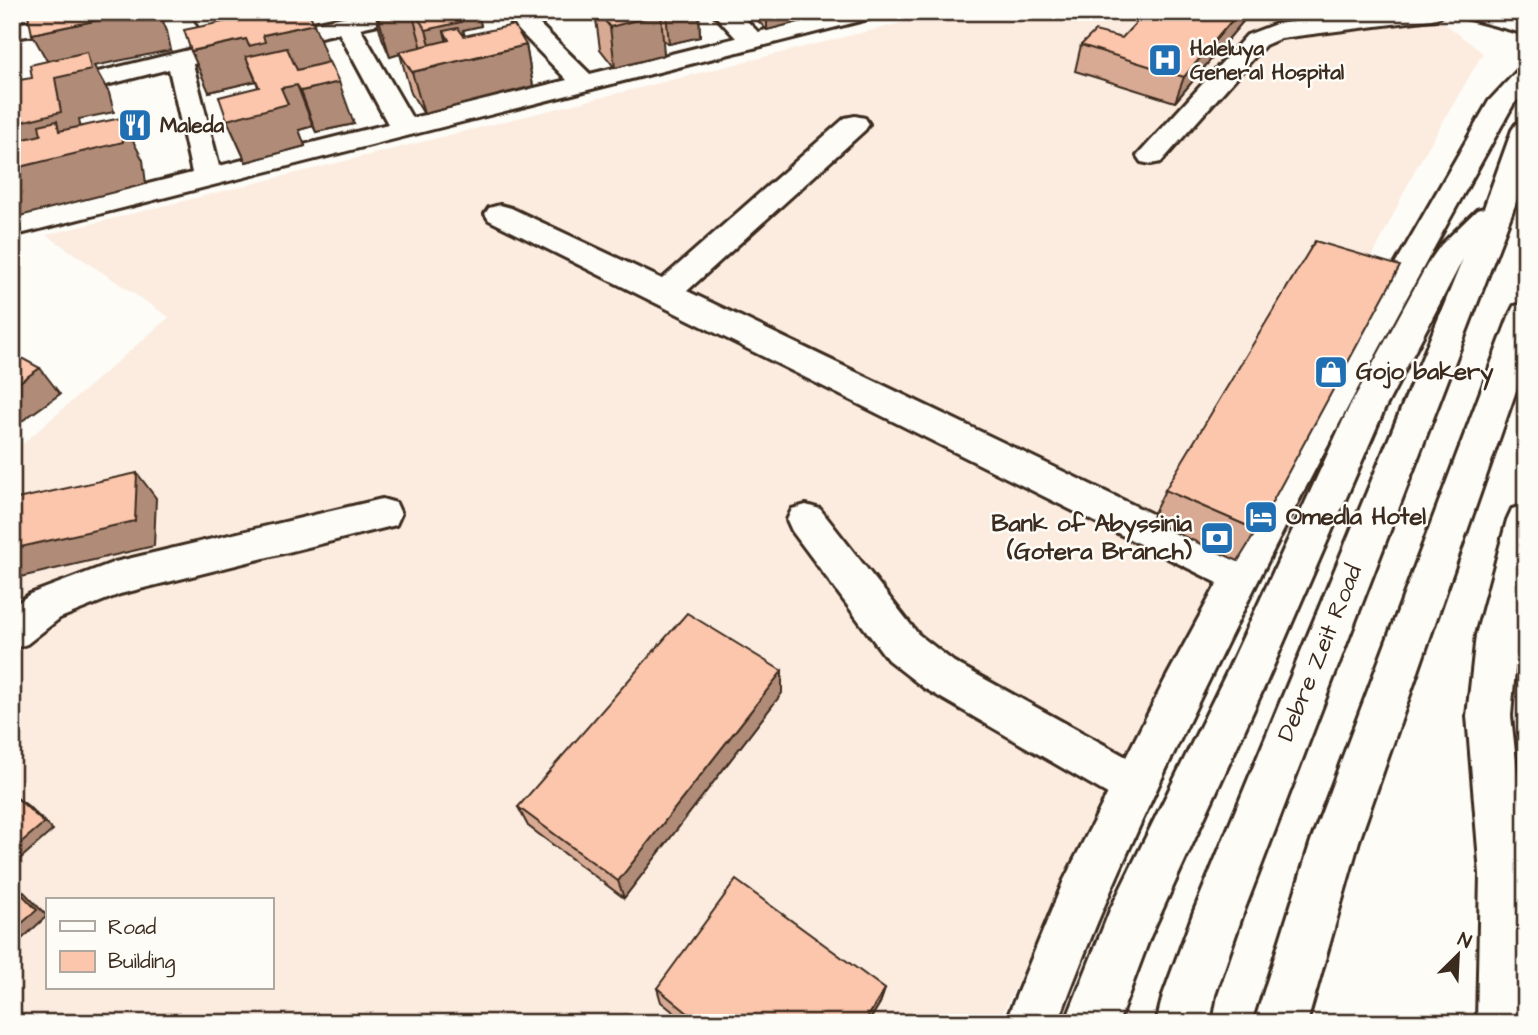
<svg xmlns="http://www.w3.org/2000/svg" width="1538" height="1035" viewBox="0 0 1538 1035" font-family="'Architects Daughter',sans-serif">
<style>
.built{fill:#fcece0;fill-rule:evenodd}
.lines{fill:none;stroke-linecap:round;stroke-linejoin:round}
.minor-casing{stroke:#3b2a1e;stroke-width:6}
.major-casing{stroke:#3b2a1e;stroke-width:6}
.minor{fill:#fdfcf7;fill-rule:evenodd}
.major{fill:#fdfcf7;fill-rule:evenodd}
.wall{fill:#d8aa94;stroke:#3b2a1e;stroke-width:2}
.shaded-wall{fill:#b08b78;stroke:#3b2a1e;stroke-width:2;fill-rule:evenodd}
.building{fill:#fbc6ac;stroke:#3b2a1e;stroke-width:2}
.labels{text-anchor:middle;dominant-baseline:central;stroke-width:5;stroke-linejoin:round;paint-order:stroke}
.far-poi-label{font-size:21px;font-weight:bold;fill:#3b2a1e;stroke:#fdfcf7;text-anchor:start}
.poi-label{font-size:24px;font-weight:bold;fill:#3b2a1e;stroke:#fdfcf7;text-anchor:start}
.street-label{font-size:24px;fill:#3b2a1e;stroke:#fdfcf7}
</style>
<rect width="100%" height="100%" fill="#fdfcf7"/>
<filter id="ink" filterUnits="userSpaceOnUse"><feTurbulence type="fractalNoise" baseFrequency=".0143" numOctaves="2"/><feDisplacementMap in="SourceGraphic" scale="14" xChannelSelector="R" yChannelSelector="G"/><feConvolveMatrix kernelMatrix="1 2 1 2 8 2 1 2 1" color-interpolation-filters="sRGB"/></filter>
<g filter="url(#ink)">
<path class="built" d="M945,12H1430L1483,53L1415,170L998,1023H12V453L169,317L46,235ZM47,900H271V988H47Z"/>
<g class="lines">
<g class="minor-casing">
<g id="minor">
<path d="M102,12H173L169,17L161,19L12,38V24Z"/>
<path d="M192,12H216L231,40L367,12H414L410,17L360,28L412,118L567,80L501,12H527L590,74L736,38L712,12H738L758,32L838,12H880L876,17L12,236V218L192,173L169,69L12,109V93L209,45ZM339,33L388,124L219,166L193,64Z"/>
<path d="M1371,12H1444L1440,17L1432,19L1281,38L1265,45L1161,162L1151,164L1141,162L1137,156L1247,35L1276,24Z"/>
<path d="M1458,12H1498L1526,19V34L1462,17Z"/>
<path d="M855,116L865,118L869,124L865,130L687,291L1254,563L1260,575L1254,587L1240,592L1226,587L489,220L485,214L489,208L500,205L511,208L662,279L845,118Z"/>
<path d="M382,499L396,503L401,514L396,525L120,594L60,618L27,644L12,649V607L30,594L115,562Z"/>
<path d="M806,505L820,509L918,634L954,662L1150,770L1157,785L1150,800L1134,807L1118,800L924,688L888,660L792,531L787,520L792,509Z"/>
</g>
</g>
<g class="major-casing">
<g id="major">
<path d="M1526,68V91L1513,105C1409,291 1307,478 1214,670C1157,786 1102,902 1058,1023H1005L1064,880L1165,680L1302,427L1489,101L1517,71Z"/>
<path d="M1526,122V172L1515,205L1244,911L1215,995L1210,1023H1156L1163,995L1194,911L1463,259L1384,410L1266,683L1150,937L1118,1023H1065L1110,910L1227,672L1348,410L1427,265L1441,245L1477,210L1484,208L1512,130L1516,124Z"/>
<path d="M1526,303V362L1359,841L1307,1023H1254L1311,841L1510,314L1514,306Z"/>
<path d="M1526,505V602L1518,635L1511,716L1526,850V1023H1477L1480,874L1467,716L1476,635L1507,520L1512,509Z"/>
</g>
</g>
<use href="#minor" class="minor"/>
<use href="#major" class="major"/>
</g>
<g class="wall">
<path d="M224,12H265L328,62L354,124L316,132L313,126L299,130L305,146L246,162L227,120L258,87L256,81L209,92L227,21Z"/>
<path d="M375,12H478L481,26L463,30L465,36L526,45L533,86L424,114L411,93L400,54L390,57L382,38Z"/>
<path d="M595,12H699L700,37L669,44L662,39L664,55L615,68L600,49Z"/>
<path d="M749,12H837L767,30Z"/>
<path d="M1146,12H1248L1246,18L1175,102L1075,71L1081,45L1122,38Z"/>
<path d="M1165,490L1257,530L1238,561L1150,521Z"/>
<path d="M782,671V693L624,898L528,826L518,807Z"/>
<path d="M657,988L885,989L880,1003L868,1023H687L661,1002Z"/>
</g>
<g class="shaded-wall">
<path d="M136,12H159L167,31L171,50L94,66L109,93L114,112L79,119L85,151L121,118L143,160L146,184L12,218V59L16,64L15,82L55,75L32,34Z"/>
<path d="M224,12H265L269,22L231,30Z"/>
<path d="M395,12H412L422,49L399,52L400,54L390,57L378,16Z"/>
<path d="M448,12H478L481,26L463,30L470,59L526,45L533,86L424,114L412,72L436,67L426,30ZM444,31L449,40L452,63Z"/>
<path d="M649,12H661L664,55L615,68L610,27Z"/>
<path d="M666,12H699L700,37L669,44Z"/>
<path d="M767,12H837L767,30Z"/>
<path d="M1239,12H1248L1246,18L1175,102L1184,77Z"/>
<path d="M314,24L329,64L279,76L246,57L256,81L209,92L191,51Z"/>
<path d="M339,82L354,124L316,132L301,91Z"/>
<path d="M297,85L313,126L299,130L305,146L246,162L227,120L281,88Z"/>
<path d="M40,368L60,394L12,428V387Z"/>
<path d="M137,473L156,498L154,546L12,579V549Z"/>
<path d="M782,671V693L624,898L618,881Z"/>
<path d="M17,798L27,805L53,830L12,866V850Z"/>
<path d="M12,884L22,890L47,916L12,948Z"/>
<path d="M885,989L880,1003L868,1023H864Z"/>
</g>
<g class="building">
<path d="M41,12H136L32,34L28,15Z"/>
<path d="M270,12H309L314,24L263,35L265,42L249,46L246,39L191,51L184,30Z"/>
<path d="M376,12H395L378,16Z"/>
<path d="M414,12H455L461,22L426,30Z"/>
<path d="M598,12H658L660,14L610,27Z"/>
<path d="M1146,12H1239L1184,77L1081,45L1095,31L1122,38Z"/>
<path d="M514,25L526,45L412,72L399,52L449,40L444,31L458,28L464,36Z"/>
<path d="M287,48L297,70L329,62L339,82L301,91L297,85L281,88L288,104L227,120L219,97L259,87L246,57Z"/>
<path d="M87,52L91,70L55,78L61,112L17,123L12,103V77L13,81L32,78L30,65Z"/>
<path d="M121,118L123,142L12,169V142L41,135L39,125L57,121L59,131Z"/>
<path d="M1315,241L1400,266L1257,530L1165,490Z"/>
<path d="M12,353L40,368L12,387Z"/>
<path d="M137,473L135,521L12,549V500Z"/>
<path d="M687,613L782,671L618,881L518,807Z"/>
<path d="M17,798L44,823L12,850V802Z"/>
<path d="M736,880L885,989L864,1023H700L657,988Z"/>
<path d="M12,884L37,910L12,932Z"/>
</g>
</g>
<defs>
<g id="hospital-square" transform="scale(1.75)"><rect x="-9" y="-9" width="18" height="18" rx="4" fill="#1f6fb2" stroke="#fdfcf7"/><path d="M-5-5h3v3.5h4V-5h3V5h-3V1.5h-4V5h-3Z" fill="#fff"/></g>
<g id="restaurant-square" transform="scale(1.75)"><rect x="-9" y="-9" width="18" height="18" rx="4" fill="#1f6fb2" stroke="#fdfcf7"/><path d="M-5-6h1v4h1v-4h1v4h1v-4h1v5L-1.5 .5V6h-2V.5L-5-1ZM5-6V6H3V1.5H1.5Q1.5-4 5-6Z" fill="#fff"/></g>
<g id="shop-square" transform="scale(1.75)"><rect x="-9" y="-9" width="18" height="18" rx="4" fill="#1f6fb2" stroke="#fdfcf7"/><path d="M-5-2.5h2.3a2.7 3.5 0 0 1 5.4 0H5L5.5 6h-11ZM-1.5-2.5h3a1.5 2.3 0 0 0-3 0Z" fill="#fff"/></g>
<g id="hotel-square" transform="scale(1.75)"><rect x="-9" y="-9" width="18" height="18" rx="4" fill="#1f6fb2" stroke="#fdfcf7"/><path d="M-6-4.5h1.5V1H6V5H4.5V3h-9V5H-6ZM-4 0a1.8 1.8 0 1 1 3.6 0ZM.5 0V-2.5h3Q6-2.5 6 0Z" fill="#fff"/></g>
<g id="bank-square" transform="scale(1.75)"><rect x="-9" y="-9" width="18" height="18" rx="4" fill="#1f6fb2" stroke="#fdfcf7"/><path d="M-6-4H6V4H-6ZM0-2.3a2.3 2.3 0 1 0 0 4.6a2.3 2.3 0 1 0 0-4.6Z" fill="#fff"/></g>
</defs>
<g fill-rule="evenodd">
<use href="#hospital-square" x="1165" y="60"/>
<use href="#restaurant-square" x="135" y="125"/>
<use href="#shop-square" x="1331" y="372"/>
<use href="#hotel-square" x="1261" y="517"/>
<use href="#bank-square" x="1217" y="538"/>
</g>
<g class="labels">
<g class="far-poi-label">
<text x="1190" y="48">Haleluya<tspan x="1190" dy="24">General Hospital</tspan></text>
<text x="160" y="125">Maleda</text>
</g>
<g class="poi-label">
<text x="1356" y="372">Gojo bakery</text>
<text x="1286" y="517">Omedla Hotel</text>
<text x="1192" y="524" text-anchor="end">Bank of Abyssinia<tspan x="1192" dy="28">(Gotera Branch)</tspan></text>
</g>
<g class="street-label">
<text transform="translate(1320 653) rotate(-68)">Debre Zeit Road</text>
</g>
</g>
<rect width="1538" height="1035" fill="none" stroke="#fdfcf7" stroke-width="42"/>
<rect x="21" y="21" width="1496" height="993" fill="none" stroke="#3b2a1e" stroke-width="2.5" filter="url(#ink)"/>
<rect x="46" y="898" width="228" height="91" fill="#fdfcf7" stroke="#afa8a0" stroke-width="2"/>
<rect x="60" y="921" width="35" height="10" fill="#fdfcf7" stroke="#afa8a0" stroke-width="2"/>
<text x="108" y="934" font-size="21" fill="#3b2a1e">Road</text>
<rect x="60" y="951" width="35" height="21" fill="#fbc6ac" stroke="#afa8a0" stroke-width="2"/>
<text x="108" y="968" font-size="21" fill="#3b2a1e">Building</text>
<g transform="translate(1458 955) rotate(24)" stroke="#fdfcf7" stroke-width="5" paint-order="stroke">
<path d="M0-5L12 26L0 18L-12 26Z" fill="#3b2a1e"/>
<text y="-10" font-size="19" font-weight="bold" text-anchor="middle" fill="#3b2a1e">N</text>
</g>
</svg>
